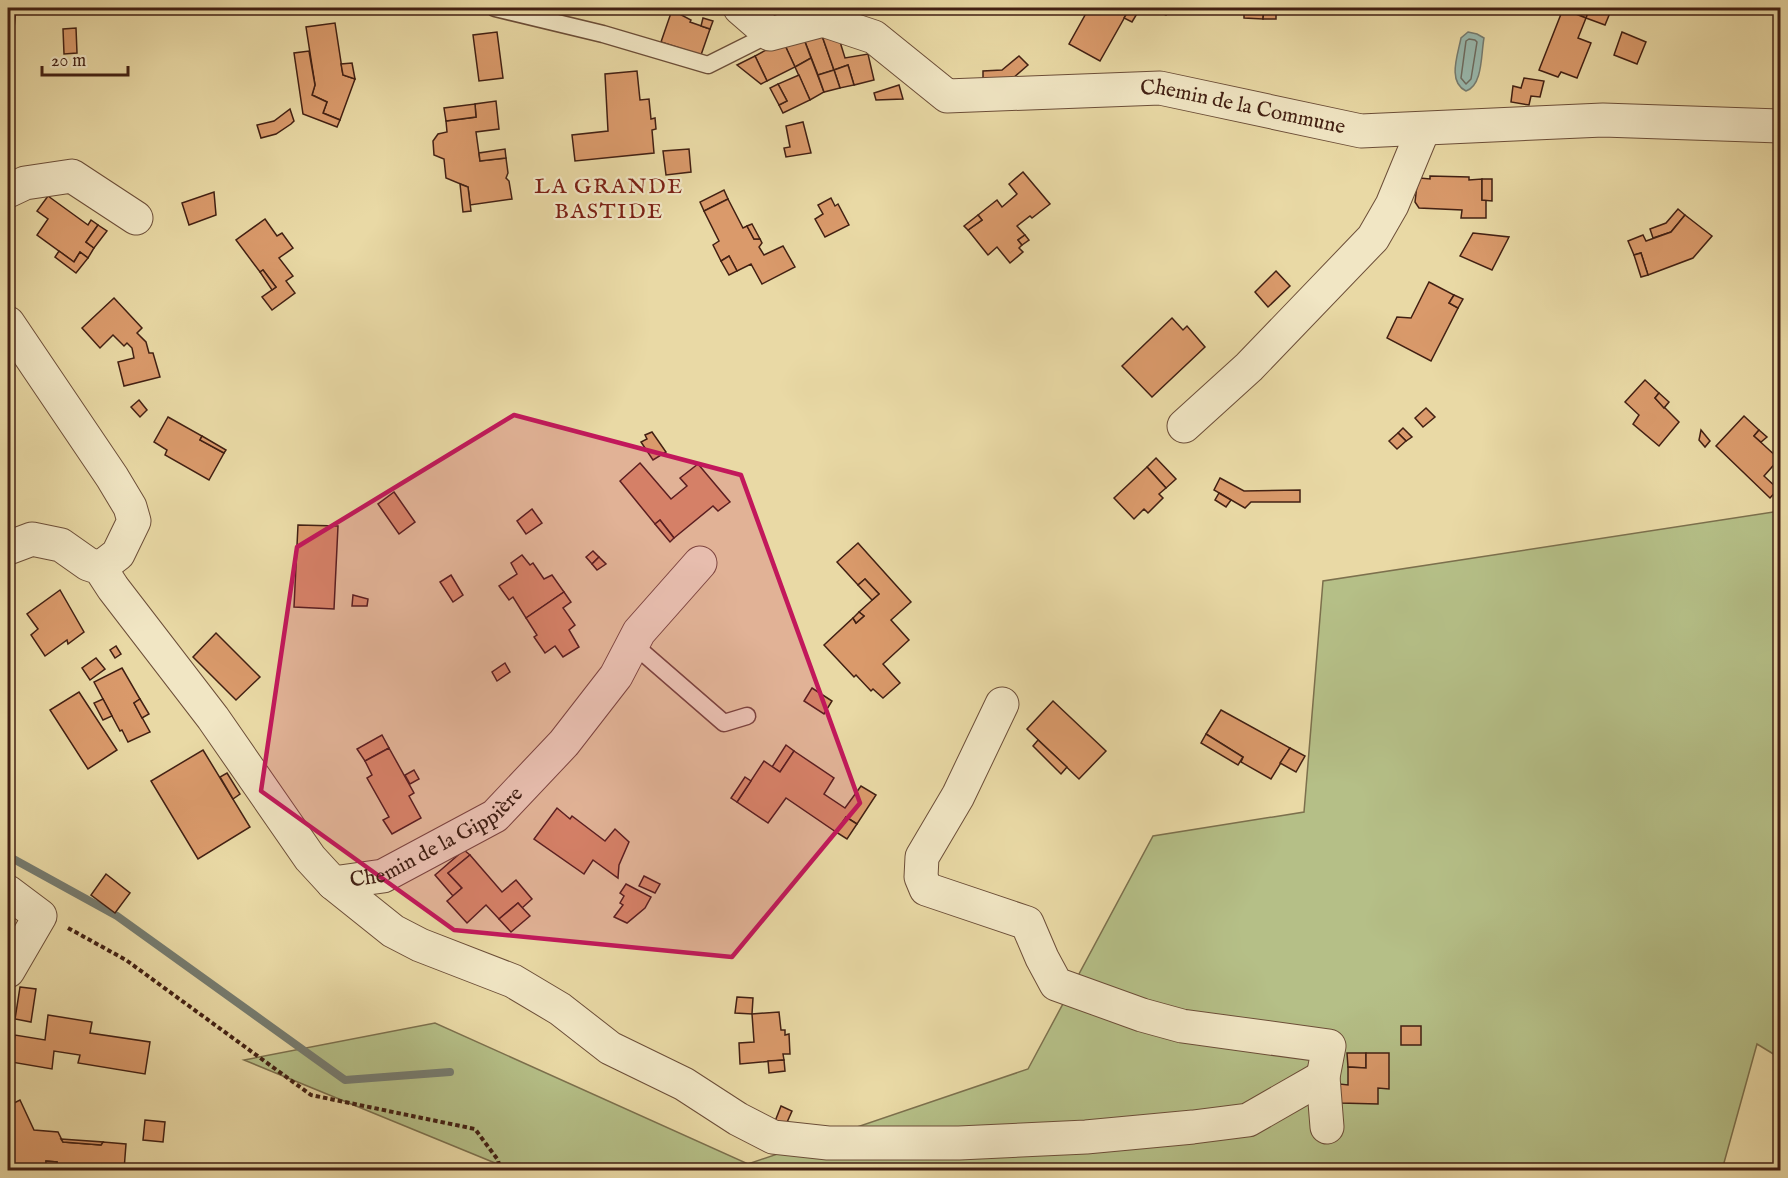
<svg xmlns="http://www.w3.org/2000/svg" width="1788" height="1178" viewBox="0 0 1788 1178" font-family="'IM FELL English',serif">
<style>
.green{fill:#b5bf87;stroke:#7c704d;stroke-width:1.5}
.water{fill:#99b9ae;stroke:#767c70;stroke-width:1.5}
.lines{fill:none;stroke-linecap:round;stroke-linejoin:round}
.shore{stroke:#6e6c60;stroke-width:1.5}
.stream{stroke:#767c70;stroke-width:8}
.building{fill:#da9a6b;stroke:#422013;stroke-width:1.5}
.service-casing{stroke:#6c4e38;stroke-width:19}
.minor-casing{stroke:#6c4e38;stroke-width:35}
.path{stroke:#422013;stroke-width:4;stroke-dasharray:4.5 3;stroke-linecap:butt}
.service{stroke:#f1e6c4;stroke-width:16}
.minor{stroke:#f1e6c4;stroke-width:33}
.marked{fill:#c2185b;fill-opacity:0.2;stroke:#c2185b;stroke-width:4.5;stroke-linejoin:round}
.labels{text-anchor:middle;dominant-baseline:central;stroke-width:4.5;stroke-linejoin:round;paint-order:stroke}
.street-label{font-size:21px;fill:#422013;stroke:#f1e6c4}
.neighbourhood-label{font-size:22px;letter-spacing:1.5px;fill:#7a1f14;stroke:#f1e6c4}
</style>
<rect width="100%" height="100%" fill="#e9d9a5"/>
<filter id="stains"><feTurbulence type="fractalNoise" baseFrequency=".00333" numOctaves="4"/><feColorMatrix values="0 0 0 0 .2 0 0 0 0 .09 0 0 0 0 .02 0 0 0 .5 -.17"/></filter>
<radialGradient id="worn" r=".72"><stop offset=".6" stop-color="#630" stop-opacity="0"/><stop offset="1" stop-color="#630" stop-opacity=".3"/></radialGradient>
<path class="green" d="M1780,511V1058L1757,1044L1722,1170H512L244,1060L435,1023L748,1164L1028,1069L1153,836L1304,812L1323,581Z"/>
<path class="water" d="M1468,32L1477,34L1484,38C1481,53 1483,86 1466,91C1447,82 1458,54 1461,38Z"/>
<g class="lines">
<path class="shore" d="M1469,39L1475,40L1477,42L1471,79L1466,84L1461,78L1466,41Z"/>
<path class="stream" d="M8,856L117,916L345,1080L450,1072"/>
</g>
<g class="building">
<path d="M8,8L16,9L13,38L8,37Z"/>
<path d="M1089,8H1140L1138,12L1130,8L1100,61L1069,44Z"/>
<path d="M1130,8L1138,12L1132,22L1124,18Z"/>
<path d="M1151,8H1170L1166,15Z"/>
<path d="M1244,8H1264L1263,19L1244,18Z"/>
<path d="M1264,8H1276V19H1263Z"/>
<path d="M1564,8H1590L1586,18L1563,9Z"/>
<path d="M1590,8H1612L1605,25L1586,18Z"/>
<path d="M1563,9L1586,18L1578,38L1591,43L1577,78L1561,72L1558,77L1539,70Z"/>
<path d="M672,10L691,20L690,22L710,29L701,55L661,42Z"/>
<path d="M703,18L713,21L710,29L701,26Z"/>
<path d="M335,23L343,75L355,79L340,120L323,113L327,102L312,95L315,85L306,27Z"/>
<path d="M76,28L77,53L64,54L63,29Z"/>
<path d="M820,30L834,70L818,75L802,34Z"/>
<path d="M820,30L839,31L841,45L845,58L868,54L874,80L854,85L848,65L834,70Z"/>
<path d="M497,32L503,78L479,81L473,35Z"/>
<path d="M1622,32L1646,42L1637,64L1614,55Z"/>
<path d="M802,34L811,58L795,67L783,41Z"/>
<path d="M783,41L795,67L767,81L755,56Z"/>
<path d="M309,51L315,85L312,95L327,102L323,113L340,120L337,127L303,114L294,53Z"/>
<path d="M755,56L767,81L761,84L737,65Z"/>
<path d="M1019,56L1028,65L1003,87L983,88V71L1002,70Z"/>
<path d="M811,58L824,92L810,100L795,67Z"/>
<path d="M352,63L355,79L343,75L341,64Z"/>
<path d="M848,65L854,85L840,88L834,70Z"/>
<path d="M834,70L840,88L824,92L818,75Z"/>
<path d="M637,71L640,100L649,99L651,119L655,118L656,129L652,130L654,153L575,161L572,135L608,131L605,74Z"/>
<path d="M799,75L810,100L783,113L779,105L787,101L778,84Z"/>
<path d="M1524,78L1544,81L1540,97L1531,96L1529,105L1511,102L1513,86L1521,88Z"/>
<path d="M778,84L787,101L779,105L770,88Z"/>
<path d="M899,85L903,99L876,100L874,93Z"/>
<path d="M496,101L499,129L476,132L480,161L506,158L508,173L506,178L509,181L512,199L470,205L468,187L446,178L444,159L434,155L433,141L438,134L447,132L446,121L476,117L475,104Z"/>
<path d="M475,104L476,117L446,121L444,108Z"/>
<path d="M290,109L294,121L291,124L276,134L261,138L257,125L274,121Z"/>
<path d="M803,122L811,153L786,157L784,148L790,147L786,126Z"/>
<path d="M505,149L506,158L480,161L479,153Z"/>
<path d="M689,149L691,172L666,175L663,151Z"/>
<path d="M1023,172L1050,204L1032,218L1030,216L1017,226L1025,235L1018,240L1022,245L1019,248L1023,252L1010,263L997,247L988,255L968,230L982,220L978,215L997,200L1002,207L1017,194L1009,184Z"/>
<path d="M1430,176L1469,177V180L1482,179V200H1486V218H1461L1462,210L1419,208L1415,202L1417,185L1420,178L1430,179Z"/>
<path d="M1482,179H1492V201L1482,200Z"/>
<path d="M460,184L468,187L471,211L463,212Z"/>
<path d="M724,190L728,199L704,211L700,202Z"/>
<path d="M214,192L216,215L189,225L182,203Z"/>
<path d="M48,196L88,225L91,220L98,225L86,242L94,248L88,258L80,252L74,262L37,235L48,219L37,211Z"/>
<path d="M831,198L835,206L838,204L849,225L825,237L815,219L823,214L818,205Z"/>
<path d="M728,199L743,228L747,226L754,239H760L762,243L759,247L764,255L783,246L795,267L762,284L751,264L737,271L729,256L721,261L713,245L719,241L704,211Z"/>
<path d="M1678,209L1685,215L1671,232L1653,238L1650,229L1666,223Z"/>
<path d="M978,215L982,220L968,230L964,226Z"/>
<path d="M1685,215L1712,236L1693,258L1648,275L1641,253L1634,255L1628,241L1643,235L1646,241L1671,232Z"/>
<path d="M265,219L277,236L282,233L293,248L279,258L293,276L286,281L295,293L272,310L262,297L276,287L263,270L260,272L236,240Z"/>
<path d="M752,224L760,239H754L747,226Z"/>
<path d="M98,225L107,231L94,248L86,242Z"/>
<path d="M1473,233L1509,237L1492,270L1460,256Z"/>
<path d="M1025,235L1029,240L1022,245L1018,240Z"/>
<path d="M59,251L74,262L80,252L88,258L76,273L55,257Z"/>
<path d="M1641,253L1648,275L1641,277L1634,255Z"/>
<path d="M729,256L737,271L729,275L721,261Z"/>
<path d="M263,270L276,287L272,290L260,272Z"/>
<path d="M1276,271L1290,286L1268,307L1255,292Z"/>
<path d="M1429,282L1454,295L1449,303L1458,308L1431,361L1387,338L1397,317L1411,318Z"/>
<path d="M1454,295L1463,299L1458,308L1449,303Z"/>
<path d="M114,298L142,328L137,333L146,342L149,353H153L160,377L124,386L118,362L134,358L132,348L127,343L124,346L113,335L100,348L82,328Z"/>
<path d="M1172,318L1183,330L1187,326L1205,347L1152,397L1122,366Z"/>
<path d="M1645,380L1659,393L1655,398L1679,422L1659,446L1633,424L1639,415L1625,402Z"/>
<path d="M1659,393L1669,402L1664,408L1655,398Z"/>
<path d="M139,400L147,410L140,417L131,407Z"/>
<path d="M1426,408L1435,417L1423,427L1415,418Z"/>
<path d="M1744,416L1759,430L1754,436L1779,459L1764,476L1778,489L1770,498L1716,446Z"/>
<path d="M168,417L202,436L200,440L224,453L209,480L165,455L167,450L154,442Z"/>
<path d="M1403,428L1412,437L1406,441L1398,433Z"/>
<path d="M1701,430L1710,441L1705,447L1699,440Z"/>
<path d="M1759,430L1767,437L1761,442L1754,436Z"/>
<path d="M652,432L666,452L653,460L641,442L647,439L645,435Z"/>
<path d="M1398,433L1406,441L1397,449L1389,441Z"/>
<path d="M202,436L226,450L224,453L200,440Z"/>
<path d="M1156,458L1176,479L1166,488L1147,467Z"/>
<path d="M640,463L671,499L687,486L680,478L698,464L730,502L718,511L713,506L674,538L660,520L655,524L620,481Z"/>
<path d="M1147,467L1166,488L1159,494L1163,498L1148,513L1144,509L1134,519L1114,498Z"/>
<path d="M1220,478L1244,491L1300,490V502H1251L1245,508L1214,490Z"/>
<path d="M394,492L415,522L399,534L378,504Z"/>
<path d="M1219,493L1231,500L1226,507L1215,500Z"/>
<path d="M532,509L542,523L526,534L517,521Z"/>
<path d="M660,520L674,538L670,542L655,524Z"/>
<path d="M298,525L338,526L334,609L294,607Z"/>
<path d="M858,543L911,602L891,620L909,640L883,664L900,683L883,698L873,689L871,691L856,675L854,677L824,645L853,618L856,623L864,616L859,612L879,594L865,579L858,585L837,562Z"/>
<path d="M593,551L599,557L592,564L586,557Z"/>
<path d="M522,555L530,565L533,563L544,579L552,575L564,592L526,618L513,597L509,600L499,586L517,574L511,563Z"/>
<path d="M599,557L606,564L597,570L592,564Z"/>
<path d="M451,575L463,595L453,602L440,582Z"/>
<path d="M865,579L879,594L872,600L858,585Z"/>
<path d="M60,590L84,632L68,644L67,640L45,656L31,635L38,629L27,614Z"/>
<path d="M564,592L571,602L563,608L575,625L569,630L579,647L563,657L555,646L545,653L534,637L537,635L526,618Z"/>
<path d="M353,595L368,599L367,606H352Z"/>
<path d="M859,612L864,616L856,623L853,618Z"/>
<path d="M216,633L260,677L236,700L193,657Z"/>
<path d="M116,646L121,654L115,658L110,650Z"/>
<path d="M96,658L105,669L90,680L82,668Z"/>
<path d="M505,663L510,672L497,681L492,672Z"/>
<path d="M122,668L140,699L134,703L150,732L128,742L122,730L120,731L94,682Z"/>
<path d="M812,688L832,701L824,714L804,701Z"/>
<path d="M79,692L117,750L88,769L50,710Z"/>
<path d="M103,699L112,716L103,720L94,703Z"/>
<path d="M140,699L149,714L142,718L134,703Z"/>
<path d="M1053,701L1106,751L1079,779L1027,729Z"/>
<path d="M1221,710L1290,748L1271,779L1241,762L1243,757L1206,734Z"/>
<path d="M1206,734L1243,757L1238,765L1201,743Z"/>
<path d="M382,735L389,748L365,761L357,749Z"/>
<path d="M1038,740L1067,767L1061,774L1033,746Z"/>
<path d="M786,745L794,751L780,772L772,767Z"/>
<path d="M389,748L414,793L409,796L421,818L392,834L383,820L389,817L367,778L372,775L365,761Z"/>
<path d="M1290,748L1305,756L1296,772L1280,763Z"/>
<path d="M203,750L250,827L198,859L151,781Z"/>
<path d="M794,751L834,778L824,794L845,808L861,786L876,795L857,824L846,817L836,832L786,798L768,823L737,802L764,761L780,772Z"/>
<path d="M414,770L419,779L410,784L405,775Z"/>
<path d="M227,773L240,794L233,799L220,777Z"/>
<path d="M745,777L751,781L737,802L731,798Z"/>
<path d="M557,808L570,819L572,816L605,841L615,829L629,842L619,865L618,878L593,860L584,874L534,839Z"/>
<path d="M846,817L857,824L847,839L836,832Z"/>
<path d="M464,850L470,855L448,873L462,888L453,896L435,875Z"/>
<path d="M470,855L502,892L516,880L532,899L522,908L518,903L499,919L486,905L467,923L447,901L462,888L448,873Z"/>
<path d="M106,874L130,893L115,913L91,895Z"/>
<path d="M644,876L660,884L655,893L639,886Z"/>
<path d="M626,884L651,897L645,908L627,923L614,917L623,905L620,903L624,896L620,893Z"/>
<path d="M518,903L530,916L511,932L499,919Z"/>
<path d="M20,987L36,989L31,1022L15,1019Z"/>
<path d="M737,997L753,998L752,1014L735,1013Z"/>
<path d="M779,1012L781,1030H785V1035L789,1034L790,1054H783L784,1060L740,1064L739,1043L754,1042L752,1014Z"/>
<path d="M48,1015L92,1022L90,1033L150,1042L145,1074L78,1063L80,1055L54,1051L52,1069L11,1062L15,1035L45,1040Z"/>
<rect x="1401" y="1026" width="20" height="19"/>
<path d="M1347,1053H1366V1068L1348,1067Z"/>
<path d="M1366,1053H1389V1089L1378,1088V1104L1340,1103V1084L1348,1085V1067L1366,1068Z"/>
<path d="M784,1060L785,1071L769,1073L768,1061Z"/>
<path d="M20,1100L34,1130L58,1132L63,1142L101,1145L103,1142L126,1144L124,1170L57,1168V1162L46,1161V1167L10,1164L8,1158V1106Z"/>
<path d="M781,1106L792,1111L784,1129L774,1124Z"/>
<path d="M145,1120L165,1122L163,1142L143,1140Z"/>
<path d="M61,1139L103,1142L101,1145L63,1142Z"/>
<path d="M46,1161L57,1162V1168L46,1167Z"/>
</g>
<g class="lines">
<g class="service-casing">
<g id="service">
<path d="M495,8L603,34L708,65L770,34"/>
<path d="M633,644L724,723L747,716"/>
</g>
</g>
<g class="minor-casing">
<g id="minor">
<path id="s1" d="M740,8L770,34L823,20L874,37L947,96L1160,88L1361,131L1603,120L1780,126"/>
<path d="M8,191L25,183L72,176L136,218"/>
<path d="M8,323L112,477L130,507L134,521L118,554L100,568"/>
<path d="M1184,426L1249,367L1373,238L1392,205L1423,130"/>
<path id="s2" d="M8,548L32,539L61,545L88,564L100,568L113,588L213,718L310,858L333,883L383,876L495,816L564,743L616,676L639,632L700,563"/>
<path d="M1002,704L958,796L922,857L921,877L926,889L1027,923L1042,958L1056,984L1142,1015L1182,1026L1329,1046L1323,1077L1327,1127"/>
<path d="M333,883L393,931L420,945L513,981L560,1009L610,1048L684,1084L738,1119L773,1137L828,1143H959L1086,1137L1193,1127L1248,1120L1323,1077"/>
<path d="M8,892L40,916L8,971"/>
</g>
</g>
<path class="path" d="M68,928L126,960L311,1095L475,1129L498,1160L500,1170"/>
<use href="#service" class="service"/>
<use href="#minor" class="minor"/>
</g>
<path class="marked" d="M514,415L741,475L860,803L732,957L454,930L261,791L297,547Z"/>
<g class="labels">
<g class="street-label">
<text stroke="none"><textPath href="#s1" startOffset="540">Chemin de la Commune</textPath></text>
<text stroke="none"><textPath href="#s2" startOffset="608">Chemin de la Gippière</textPath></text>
</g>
<g class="neighbourhood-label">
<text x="609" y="187">LA GRANDE<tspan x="609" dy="25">BASTIDE</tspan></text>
</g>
</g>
<rect width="1788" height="1178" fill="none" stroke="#e9d9a5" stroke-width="30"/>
<rect x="9" y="9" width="1770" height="1160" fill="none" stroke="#422013" stroke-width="3"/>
<rect x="15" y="15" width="1758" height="1148" fill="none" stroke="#422013" stroke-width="1.5"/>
<path d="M42 66v9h86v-9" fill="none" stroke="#422013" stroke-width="3"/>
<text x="51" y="66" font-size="18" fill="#422013" stroke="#f1e6c4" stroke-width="4.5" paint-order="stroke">20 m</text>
<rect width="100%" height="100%" filter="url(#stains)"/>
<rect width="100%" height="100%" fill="url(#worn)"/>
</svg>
